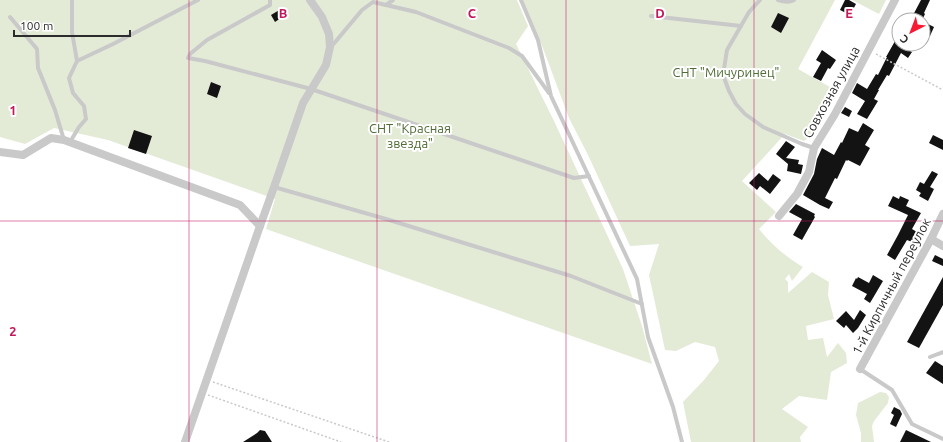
<svg xmlns="http://www.w3.org/2000/svg" width="943" height="442" viewBox="0 0 943 442" font-family="Ubuntu,sans-serif">
<style>
.green{fill:#e3ebd7}
.building{fill:#131313}
.lines{fill:none;stroke-linecap:round;stroke-linejoin:round}
.path{stroke:#c9c9c9;stroke-width:1.5;stroke-dasharray:2 2;stroke-linecap:butt}
.lane{stroke:#c9c9c9;stroke-width:4}
.street{stroke:#c9c9c9;stroke-width:8}
.grid{fill:none;stroke:#c2185b;stroke-width:1;stroke-opacity:0.55}
.labels{text-anchor:middle;dominant-baseline:central;stroke-width:4;stroke-linejoin:round;paint-order:stroke}
.park-label{font-size:13px;fill:#506b35;stroke:#fff}
.street-label{font-size:13px;fill:#2c2c2c;stroke:#fff}
.grid-label{font-size:13px;text-anchor:middle;font-weight:bold;fill:#c2185b;stroke:#fff;stroke-width:4;stroke-linejoin:round;paint-order:stroke}
</style>
<rect width="100%" height="100%" fill="#fff"/>
<g class="green">
<path d="M0,0H517L528,26L516,44L554,121L623,269L642,326L652,364L266,229L275,199L108,140L54,128L25,144L0,137Z"/>
<path d="M523,0H835L798,69L837,91L820,123L814,133L804,141L785,134L742,181L776,212L759,229C771,244 786,257 803,267L792,281L789,274L785,279L788,282V293L812,272L829,282L828,295L834,319L806,326L808,340L823,338L827,357L838,343L846,353L847,363L831,372L827,400L799,396L782,409L808,427L800,437L801,442H691L683,402L704,380L719,361L715,347L695,342L676,351L665,350L649,275L659,244L630,246L588,155L569,118L538,35Z"/>
<path d="M852,0H886L879,14Z"/>
<path d="M880,392L886,393L889,397L888,403L874,421L872,426L874,442H861V433L856,415L858,403Z"/>
</g>
<g class="building">
<path d="M845,0H849L856,4L850,15L840,10Z"/>
<path d="M921,0H930L924,13L925,14L922,20H918L912,17Z"/>
<path d="M281,9L285,15L275,22L271,15Z"/>
<path d="M778,13L789,18L781,33L771,27Z"/>
<path d="M926,23L934,27L930,36L923,32Z"/>
<path d="M899,34V44H905L903,47L912,52L908,58L901,53L889,76L887,75L878,90H879L874,99L878,101L867,119L857,114L865,101L852,93L857,83L867,89L876,74L878,75L887,57H886Z"/>
<path d="M822,50L836,60L830,69L828,68L821,81L813,77L821,63L816,60Z"/>
<path d="M211,82L221,86L217,98L207,94Z"/>
<path d="M845,107L852,111L849,117L841,113Z"/>
<path d="M863,123L874,130L865,145L870,148L860,166L848,160L847,161L846,160L837,179L835,178L825,198L833,202L829,209L820,205L803,195L814,174L817,159L822,148L834,155L841,142L842,143L849,128L858,132Z"/>
<path d="M134,130L152,136L146,154L128,148Z"/>
<path d="M933,135L943,140V150L929,143Z"/>
<path d="M786,141L795,147L786,158L799,160L798,164L803,165L801,174L787,171L788,164L776,154Z"/>
<path d="M932,171L938,174L930,187L934,189L928,201L919,196L921,193L916,190L920,182L924,184Z"/>
<path d="M759,173L768,181L773,174L781,180L770,194L760,186L757,190L749,183Z"/>
<path d="M893,196L899,199L900,196L909,200L906,206L921,213L912,229L917,232L912,242L907,240L895,260L887,255L898,235L908,215L888,206Z"/>
<path d="M796,204L815,214L814,216L815,217L802,240L793,235L802,219L789,212Z"/>
<path d="M935,255L943,259V266L932,261Z"/>
<path d="M873,275L883,281L870,303L864,299L867,294L852,286L856,278L857,279L858,277L869,283Z"/>
<path d="M943,277V305L919,348L907,342Z"/>
<path d="M860,310L866,315L858,328L853,333L846,325L844,328L836,321L846,311L854,320Z"/>
<path d="M935,361L943,366V384L926,373Z"/>
<path d="M894,407L900,410L902,414L896,427L890,424L894,415L891,413Z"/>
<path d="M260,430L265,431L272,442H243L257,433Z"/>
<path d="M906,430L931,442H900Z"/>
</g>
<g class="lines">
<g class="path">
<path d="M876,54L943,90"/>
<path d="M213,382L389,442"/>
<path d="M208,395L341,442"/>
</g>
<g class="lane">
<path d="M72,0V32L77,61"/>
<path d="M270,0V5L207,40L190,54L188,58L205,61L311,89L574,178L589,176"/>
<path d="M521,0L538,40L551,96L637,279L648,337L673,407L682,442"/>
<path d="M760,0L749,12L727,50L723,75L729,91L736,104L745,114L763,127L802,144L814,148"/>
<path d="M778,0C784,2 789,3 794,0"/>
<path d="M386,5L416,12L509,48L522,56L549,93"/>
<path d="M651,16L741,26"/>
<path d="M10,17L37,49L38,68L55,110L64,140"/>
<path d="M331,47L362,10L373,2L386,5L393,0"/>
<path d="M70,142L79,127L86,119L84,106L73,93L69,78L77,61L113,44L198,0"/>
<path d="M274,187L386,219L571,276L642,304"/>
<path d="M930,357L943,352"/>
<path d="M860,369L892,390L912,424L943,439"/>
</g>
<g class="street">
<path d="M0,152L23,155L51,138L64,140L240,205L260,226"/>
<path d="M779,216L797,194L809,172L814,148L835,114L895,0"/>
<path d="M931,239L943,246"/>
<path d="M860,369L931,239L943,214"/>
<path d="M185,442L260,226L274,187L303,103L326,65L330,47L329,34L322,17L310,0"/>
</g>
</g>
<path class="grid" d="M189,0V442M377,0V442M566,0V442M754,0V442M0,221H943"/>
<g class="labels">
<g class="park-label">
<text x="726" y="72">СНТ "Мичуринец"</text>
<text x="410" y="128">СНТ "Красная<tspan x="410" dy="15">звезда"</tspan></text>
</g>
<g class="street-label">
<text transform="translate(831 92) rotate(-61)">Совхозная улица</text>
<text transform="translate(891 286) rotate(-62)">1-й Кирпичный переулок</text>
</g>
</g>
<g class="grid-label">
<text x="283" y="18">B</text>
<text x="472" y="18">C</text>
<text x="660" y="18">D</text>
<text x="849" y="18">E</text>
<text x="13" y="115">1</text>
<text x="13" y="336">2</text>
</g>
<g transform="translate(911 32) rotate(222)"><circle r="19" fill="#ffffff" stroke="#ababab"/>
<path d="M0-3L7 15L0 10L-7 15Z" fill="#f71a32"/>
<text y="-6" font-size="11" font-weight="bold" text-anchor="middle" fill="#2c2c2c">С</text>
</g>
<path d="M14 30v6h116v-6" fill="none" stroke="#2c2c2c" stroke-width="2"/>
<text x="20" y="30" font-size="12" fill="#2c2c2c" stroke="#ffffff" stroke-width="3" paint-order="stroke">100 m</text>
</svg>
